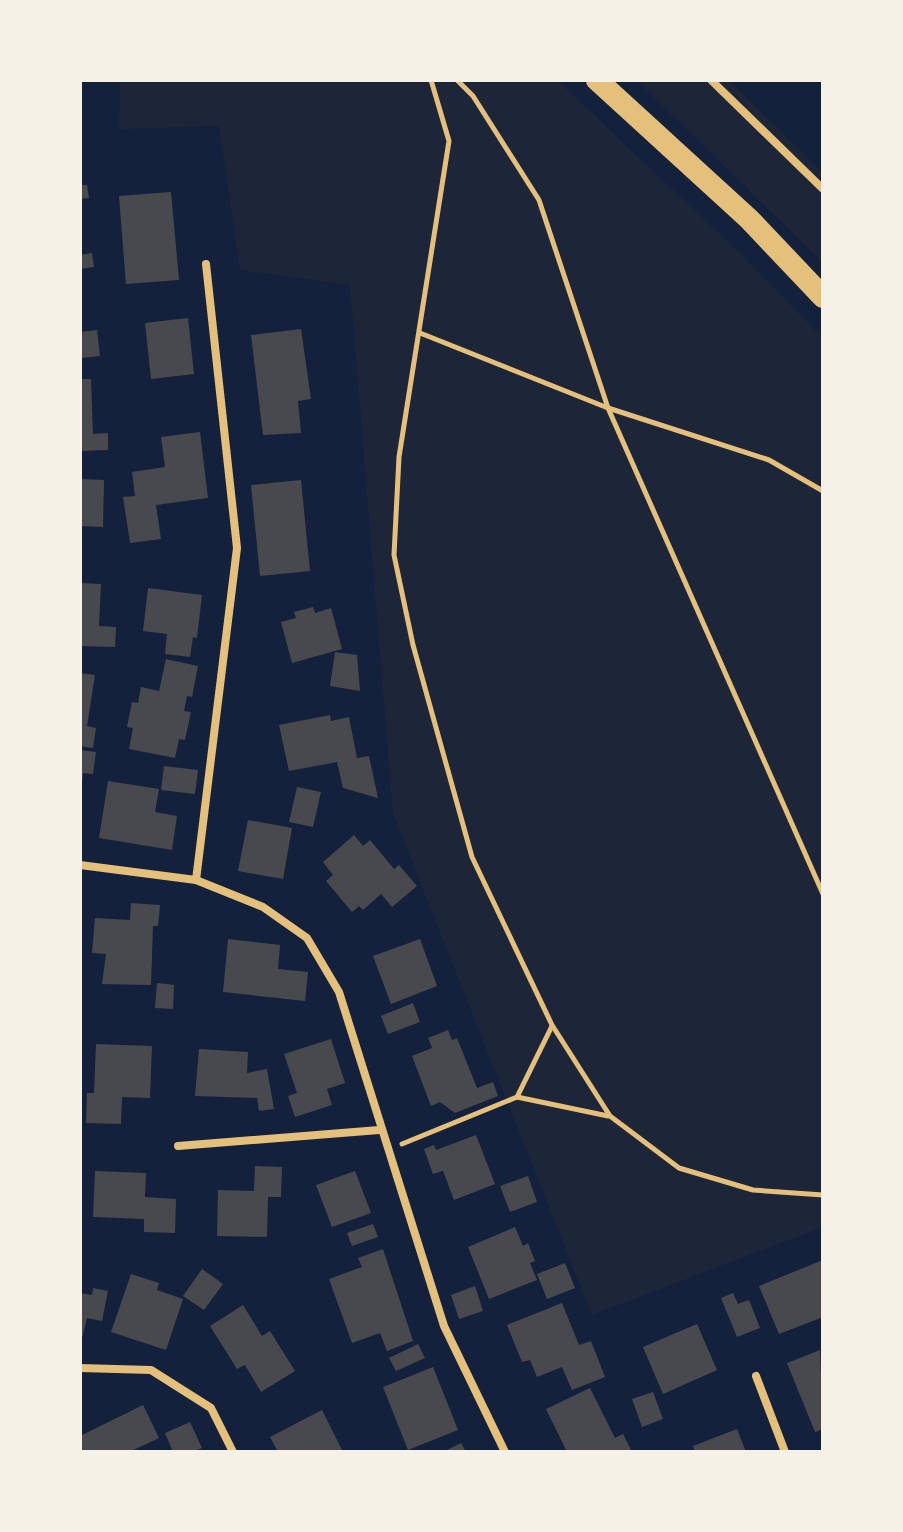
<svg xmlns="http://www.w3.org/2000/svg" width="903" height="1532" viewBox="0 0 903 1532" font-family="'Source Serif 4',serif">
<style>
.green{fill:#1d2539}
.building{fill:#48494c}
.lines{fill:none;stroke-linecap:round;stroke-linejoin:round}
.path{stroke:#e5c07b;stroke-width:5}
.minor{stroke:#e5c07b;stroke-width:8}
.trunk{stroke:#e5c07b;stroke-width:22}
</style>
<rect width="100%" height="100%" fill="#14213d"/>
<g class="green">
<path d="M120,80H557L741,254L823,338V1227L592,1315L393,814L350,285L240,270L219,126L119,129Z"/>
<path d="M636,80H729L823,173V263Z"/>
</g>
<g class="building">
<path d="M80,185H87L89,198L80,199Z"/>
<path d="M171,192L179,280L126,284L119,196Z"/>
<path d="M92,253L94,267L80,269V255Z"/>
<path d="M188,318L194,374L151,379L145,323Z"/>
<path d="M301,329L311,399L298,401L301,433L263,435L251,335Z"/>
<path d="M97,330L100,356L80,358V332Z"/>
<path d="M80,379H91L93,434L108,433V450L80,451Z"/>
<path d="M200,432L208,498L156,505L161,539L130,543L123,497L135,496L132,472L165,467L161,437Z"/>
<path d="M80,479L104,480L103,527L80,526Z"/>
<path d="M301,480L310,571L260,576L251,485Z"/>
<path d="M80,583L101,584L99,626L116,627L115,647L80,646Z"/>
<path d="M148,588L202,595L197,638L193,637L190,657L165,654L167,634L143,631Z"/>
<path d="M313,607L315,613L331,608L342,649L292,663L281,622L296,618L294,612Z"/>
<path d="M335,652L357,655L360,691L330,686Z"/>
<path d="M166,659L198,666L192,697L187,696L184,711L191,712L185,740L179,739L175,758L129,749L133,728L127,727L132,702L138,703L141,687L159,691Z"/>
<path d="M80,673L95,675L87,726L96,728L93,748L80,746Z"/>
<path d="M330,715L331,721L349,717L357,758L369,756L378,798L343,788L337,762L289,771L279,725Z"/>
<path d="M80,750L96,752L93,774L83,773L82,782Z"/>
<path d="M164,766L198,770L195,794L161,790Z"/>
<path d="M108,781L159,789L155,812L177,816L172,850L99,838Z"/>
<path d="M297,787L321,792L313,827L289,822Z"/>
<path d="M248,820L292,828L283,879L238,871Z"/>
<path d="M354,835L363,846L370,840L394,869L399,865L417,886L392,907L381,894L363,910L359,906L352,912L326,881L333,875L323,862Z"/>
<path d="M131,903L160,905L158,926H153L151,985L102,984L106,954L92,953L95,918L130,920Z"/>
<path d="M228,939L280,945L278,969L308,972L305,1001L223,992Z"/>
<path d="M420,939L437,986L391,1004L373,956Z"/>
<path d="M157,983L174,985L173,1009L155,1008Z"/>
<path d="M413,1003L420,1022L388,1034L381,1016Z"/>
<path d="M448,1030L452,1040L457,1038L477,1088L493,1082L498,1096L455,1113L440,1102L431,1106L412,1056L432,1048L428,1038Z"/>
<path d="M331,1039L345,1083L327,1089L332,1105L295,1117L288,1096L297,1093L284,1054Z"/>
<path d="M96,1044L152,1046L150,1098L122,1097L121,1124L86,1123L87,1093H94Z"/>
<path d="M199,1049L248,1052L247,1073L267,1069L274,1109L259,1111L257,1098L195,1096Z"/>
<path d="M476,1135L495,1184L454,1200L443,1171L433,1174L424,1149L434,1145L436,1150Z"/>
<path d="M255,1166L282,1167L281,1197H268L267,1237L217,1236L218,1190L254,1191Z"/>
<path d="M95,1171L146,1173L145,1197L176,1199L175,1233L144,1232V1219L93,1217Z"/>
<path d="M355,1171L371,1213L332,1227L316,1185Z"/>
<path d="M528,1176L537,1202L510,1212L500,1186Z"/>
<path d="M373,1224L378,1237L352,1246L347,1233Z"/>
<path d="M515,1227L523,1246L528,1243L535,1261L530,1263L537,1280L489,1299L468,1247Z"/>
<path d="M383,1249L413,1341L387,1351L380,1333L352,1343L329,1279L362,1267L358,1258Z"/>
<path d="M823,1260V1317L779,1334L759,1286Z"/>
<path d="M565,1263L575,1288L547,1299L537,1274Z"/>
<path d="M202,1269L223,1284L204,1310L183,1296Z"/>
<path d="M131,1274L159,1283L157,1290L183,1299L166,1350L111,1332Z"/>
<path d="M475,1286L483,1311L459,1319L451,1295Z"/>
<path d="M93,1288L108,1291L102,1321L87,1318L80,1346V1293L92,1295Z"/>
<path d="M733,1293L738,1304L749,1300L760,1328L737,1337L721,1298Z"/>
<path d="M562,1303L579,1345L591,1341L605,1377L572,1390L562,1367L537,1377L530,1360L522,1362L507,1325Z"/>
<path d="M243,1305L262,1336L270,1331L295,1371L261,1392L245,1365L237,1369L210,1326Z"/>
<path d="M697,1324L717,1370L663,1394L643,1347Z"/>
<path d="M418,1344L425,1358L396,1371L389,1358Z"/>
<path d="M820,1350L823,1429L815,1432L787,1363Z"/>
<path d="M433,1367L458,1430L408,1450L383,1387Z"/>
<path d="M590,1388L615,1438L623,1434L632,1452H567L546,1409Z"/>
<path d="M653,1392L663,1419L642,1427L632,1399Z"/>
<path d="M143,1405L159,1438L129,1452H80V1436Z"/>
<path d="M322,1410L343,1452H278L270,1437Z"/>
<path d="M190,1422L202,1448L192,1452H173L165,1433Z"/>
<path d="M737,1429L746,1452H695L693,1446Z"/>
<path d="M461,1443L466,1452H443Z"/>
</g>
<g class="lines">
<g class="path">
<path d="M431,80L449,141L399,457L394,555L413,645L472,857L552,1025L610,1116L679,1168L753,1190L823,1195"/>
<path d="M457,80L473,96L539,200L608,408L823,894"/>
<path d="M420,333L608,408L769,460L823,491"/>
<path d="M517,1097L552,1026"/>
<path d="M402,1144L517,1097L608,1116"/>
</g>
<g class="minor">
<path d="M711,80L823,189"/>
<path d="M80,865L196,880L263,907L307,938L339,992L444,1326L505,1452"/>
<path d="M196,880L237,548L206,264"/>
<path d="M178,1146L379,1130"/>
<path d="M80,1368L151,1370L211,1408L233,1452"/>
<path d="M756,1376L785,1452"/>
</g>
<path class="trunk" d="M597,80L749,219L823,297"/>
</g>
<rect width="903" height="1532" fill="none" stroke="#f6f1e7" stroke-width="164"/>
</svg>
